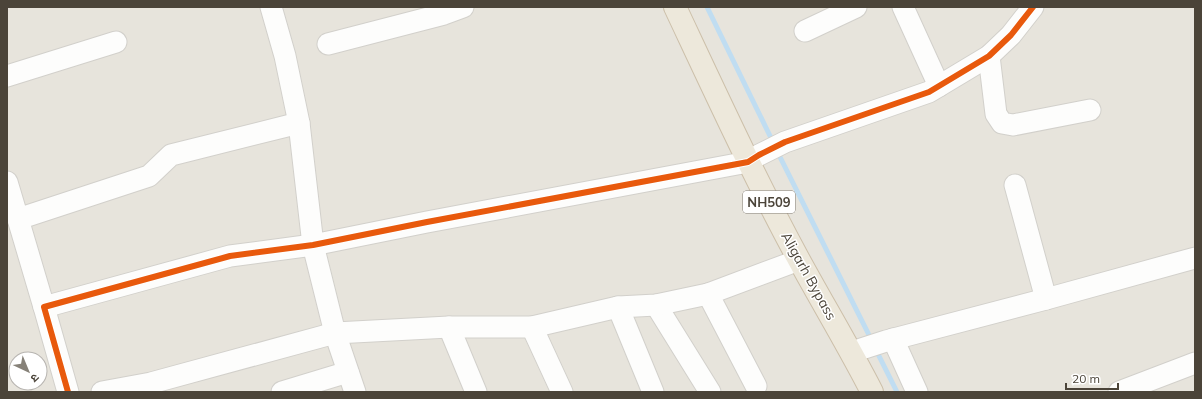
<svg xmlns="http://www.w3.org/2000/svg" width="1202" height="399" viewBox="0 0 1202 399" font-family="Mulish,'Noto Sans Devanagari',sans-serif">
<style>
.residential{fill:#e7e4dc;fill-rule:evenodd}
.lines{fill:none;stroke-linecap:round;stroke-linejoin:round}
.stream{stroke:#c0ddf1;stroke-width:5}
.minor-casing{stroke:#d2d0cb;stroke-width:23}
.highway-casing{stroke:#ccbfa9;stroke-width:24}
.minor{stroke:#fdfdfc;stroke-width:21}
.highway{stroke:#ede8db;stroke-width:22}
.cycleway-casing{stroke:#fff;stroke-width:8}
.cycleway{stroke:#e8590c;stroke-width:6}
.labels{text-anchor:middle;dominant-baseline:central;stroke-width:3;stroke-linejoin:round;paint-order:stroke}
.shield{fill:#fff;stroke:#817c74;stroke-width:1}
.shield-label{font-size:13px;font-weight:bold;fill:#4b4439}
.street-label{font-size:14px;fill:#4b4439;stroke:#fff}
</style>
<rect width="100%" height="100%" fill="#f4f2ee"/>
<path class="residential" d="M7,7H1195V392H7ZM16,359H40V383H16Z"/>
<g class="lines">
<g class="stream">
<path d="M707,7L773,142"/>
<path d="M777,151L872,341"/>
<path d="M876,350L897,392"/>
</g>
<g class="minor-casing">
<g id="minor">
<path d="M271,7L285,56L299,123L313,245L335,333L355,392"/>
<path d="M903,7L939,86"/>
<path d="M805,31L856,7"/>
<path d="M328,44L444,14L463,7"/>
<path d="M989,56L996,114L1002,123L1013,125L1090,110"/>
<path d="M7,76L116,42"/>
<path d="M7,182L18,219L149,176L171,155L299,123"/>
<path d="M1015,185L1046,299"/>
<path d="M18,219L44,307"/>
<path d="M708,294L756,386"/>
<path d="M656,305L710,392"/>
<path d="M618,307L653,392"/>
<path d="M449,327L476,392"/>
<path d="M532,327L562,392"/>
<path d="M893,339L917,392"/>
<path d="M852,352L886,341L1046,299L1195,258"/>
<path d="M68,392L44,307L230,256L313,245L427,222L748,162L759,155L785,142L929,92L989,56L1011,35L1033,7"/>
<path d="M102,392L151,383L335,333L449,327H532L618,307L656,305L708,294L799,260"/>
<path d="M282,392L348,372"/>
<path d="M1119,392L1195,363"/>
</g>
</g>
<g class="highway-casing">
<path id="highway" d="M675,7C715,92 754,177 799,260C823,304 849,347 872,392"/>
</g>
<use href="#minor" class="minor"/>
<use href="#highway" class="highway"/>
<g class="cycleway-casing">
<path id="cycleway" d="M68,392L44,307L230,256L313,245L427,222L748,162L759,155L785,142L929,92L989,56L1011,35L1033,7"/>
</g>
<use href="#cycleway" class="cycleway"/>
</g>
<g class="labels">
<rect class="shield" x="743" y="191" width="52" height="22" rx="3"/>
<g class="shield-label">
<text x="769" y="202">NH509</text>
</g>
<g class="street-label">
<text transform="translate(809 276) rotate(61)">Aligarh Bypass</text>
</g>
</g>
<rect width="1202" height="399" fill="none" stroke="#4b4439" stroke-width="16"/>
<g transform="translate(28 371) rotate(136)"><circle r="19" fill="#ffffff" stroke="#b7b4b0"/>
<path d="M0-3L7 15L0 10L-7 15Z" fill="#868178"/>
<text y="-6" font-size="11" font-weight="bold" text-anchor="middle" fill="#4b4439">उ</text>
</g>
<path d="M1066 383v6h52v-6" fill="none" stroke="#4b4439" stroke-width="2"/>
<text x="1072" y="383" font-size="12" fill="#4b4439" stroke="#ffffff" stroke-width="3" paint-order="stroke">20 m</text>
</svg>
